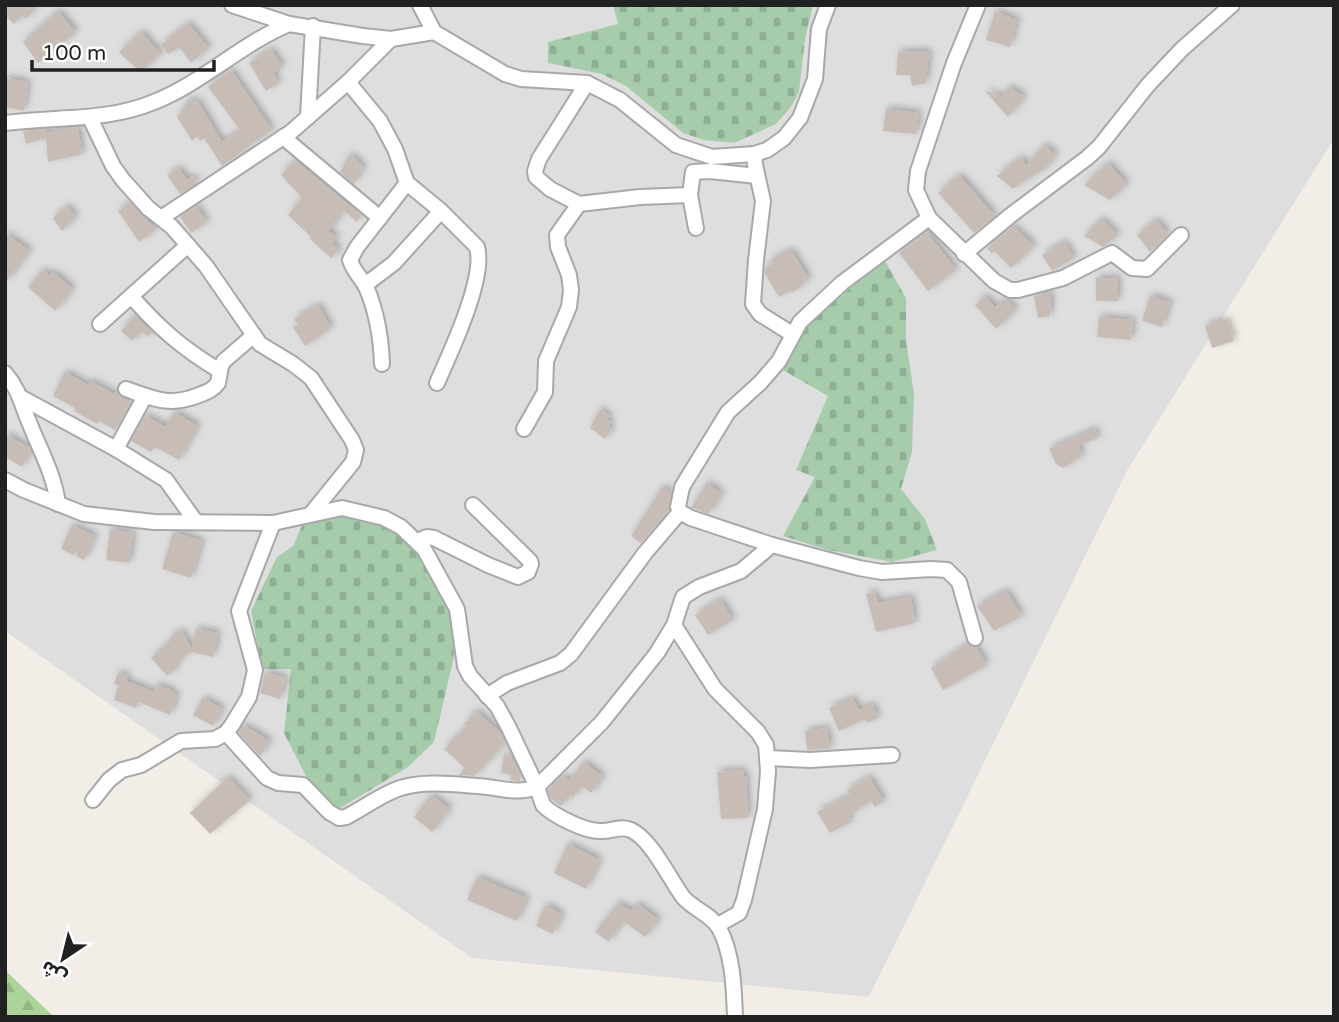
<svg xmlns="http://www.w3.org/2000/svg" width="1339" height="1022" viewBox="0 0 1339 1022" font-family="'Varela Round','Noto Sans Arabic',sans-serif">
<style>
.residential{fill:#dfdede}
.forest{fill:url(#forest-firs)}
.cemetery{fill:url(#cemetery-stones)}
.building{fill:#c7bdb6;filter:url(#shadow)}
.lines{fill:none;stroke-linecap:round;stroke-linejoin:round}
.street-casing{stroke:#a8a8a8;stroke-width:18}
.street{stroke:#fff;stroke-width:14}
</style>
<defs>
<pattern id="forest-firs" width="22" height="20" patternUnits="userSpaceOnUse" patternTransform="scale(1.75)"><rect width="22" height="20" fill="#acd39a"/><path d="M5 1l3.5 6h-7zM16 11l3.5 6h-7z" fill="#94b584"/></pattern>
<pattern id="cemetery-stones" width="16" height="16" patternUnits="userSpaceOnUse" patternTransform="scale(1.75)"><rect width="16" height="16" fill="#a7ccac"/><path d="M2 7V4a2 2 0 0 1 4 0v3zM10 15v-3a2 2 0 0 1 4 0v3z" fill="#8faf94"/></pattern>
<filter id="shadow"><feDropShadow dx="3" dy="-3" stdDeviation="3.5" flood-color="#0004"/></filter>
</defs>
<rect width="100%" height="100%" fill="#f2eee7"/>
<path class="residential" d="M5,5H1334V139L1128,469L869,997L472,958L5,631Z"/>
<path class="forest" d="M5,970L54,1017H5Z"/>
<g class="cemetery">
<path d="M613,5H813L805,39L799,92L791,107L776,124L734,143L704,140L683,133L626,86L602,74L548,63V42L618,24Z"/>
<path d="M885,261L906,298V340L914,394L912,452L901,489L925,519L937,550L892,562L828,550L783,536L815,477L796,470L828,396L781,369L801,327Z"/>
<path d="M334,509L381,523L412,542L451,615L454,657L434,742L408,767L337,810L312,788L284,733L291,669H262L251,611L277,557L293,546L305,518Z"/>
</g>
<g class="building">
<path d="M9,5H38L26,19L22,15L14,24L5,15Z"/>
<path d="M58,11L76,32L38,63L23,42Z"/>
<path d="M995,11L1017,20L1010,47L986,40Z"/>
<path d="M188,23L209,48L191,63L179,47L168,54L161,45Z"/>
<path d="M141,32L161,54L140,72L119,52Z"/>
<path d="M271,49L283,67L273,73L279,83L266,91L249,63Z"/>
<path d="M929,51L926,83L912,86L910,75H896L898,52Z"/>
<path d="M231,70L272,130L222,166L204,138L200,141L198,136L192,141L177,117L190,98L193,103L197,100L222,142L240,130L208,87Z"/>
<path d="M5,78L28,82L24,111L5,107Z"/>
<path d="M1009,87L1025,97L1008,117L984,90L1002,97Z"/>
<path d="M886,109L919,113L916,134L883,131Z"/>
<path d="M78,127L82,154L48,162L46,138L26,144L23,131L45,129L46,133Z"/>
<path d="M1044,145L1056,155L1042,172L1040,171L1013,189L997,176L1021,157L1026,166Z"/>
<path d="M350,154L364,167L354,184L340,172Z"/>
<path d="M295,160L361,215L357,222L344,211L328,231L337,237L332,244L340,250L331,258L309,238L311,237L288,215L302,198L281,175Z"/>
<path d="M1108,163L1127,184L1110,200L1084,185Z"/>
<path d="M179,168L187,180L193,176L197,183L180,194L167,175Z"/>
<path d="M959,175L995,216L974,233L938,193Z"/>
<path d="M130,202L156,230L139,242L118,211Z"/>
<path d="M67,206L76,217L62,231L53,218Z"/>
<path d="M196,206L207,222L191,233L180,217Z"/>
<path d="M1101,219L1118,235L1103,247L1084,236Z"/>
<path d="M1156,220L1168,234L1150,252L1137,235Z"/>
<path d="M1013,226L1034,246L1011,268L994,251L992,254L987,248Z"/>
<path d="M927,232L956,270L928,291L899,253Z"/>
<path d="M5,233L30,251L5,283Z"/>
<path d="M1064,242L1074,258L1052,271L1042,255Z"/>
<path d="M791,250L809,279L792,293L791,290L779,297L765,274V268L773,263L771,260Z"/>
<path d="M43,270L50,276L53,272L73,289L55,311L28,287Z"/>
<rect x="1096" y="278" width="22" height="23"/>
<path d="M1051,293L1050,316L1038,318L1034,296Z"/>
<path d="M985,296L995,307L1006,299L1016,310L996,329L975,305Z"/>
<path d="M1150,296L1170,302L1162,327L1142,321Z"/>
<path d="M318,305L331,328L305,346L293,327L298,325L294,319Z"/>
<path d="M135,315L152,332L148,337L142,331L132,341L121,331Z"/>
<path d="M1099,317L1133,320L1131,340L1097,337Z"/>
<path d="M1227,319L1234,341L1212,348L1205,326Z"/>
<path d="M65,372L88,385L90,381L114,394L116,391L122,398L131,401L115,430L99,421L97,424L74,411L75,408L53,396Z"/>
<path d="M600,409L610,416L607,419L611,422L608,426L612,429L605,439L590,428Z"/>
<path d="M174,412L198,426L179,460L155,447L151,452L131,441L145,415L166,427Z"/>
<path d="M1095,429L1098,438L1079,445L1082,456L1063,468L1056,464L1049,449Z"/>
<path d="M5,434L30,448L31,452L22,467L5,457Z"/>
<path d="M707,483L722,494L708,514L691,507Z"/>
<path d="M662,487L671,493L669,510L641,543L631,536Z"/>
<path d="M72,525L95,536L84,560L76,556L78,550L73,555L61,549Z"/>
<path d="M110,529L133,533L129,563L106,560Z"/>
<path d="M173,532L202,541L191,578L162,569Z"/>
<path d="M1006,591L1022,616L994,631L977,606Z"/>
<path d="M875,592L878,603L911,597L915,623L876,632L866,594Z"/>
<path d="M720,599L733,620L708,635L695,615Z"/>
<path d="M196,629L218,633L213,657L191,652Z"/>
<path d="M182,631L192,650L175,664L178,667L167,676L151,658L171,640L170,637Z"/>
<path d="M968,644L976,647L987,665L943,690L931,668Z"/>
<path d="M265,672L286,678L280,699L260,693Z"/>
<path d="M118,673L128,676L126,681L154,692L156,685L169,689L177,696L170,715L139,702L136,708L114,700L119,685L114,684Z"/>
<path d="M203,698L223,709L213,726L193,715Z"/>
<path d="M853,698L859,710L872,704L878,718L867,723L865,719L839,731L829,708Z"/>
<path d="M476,711L501,733L505,743L474,776L459,775L465,768L444,749L467,726L464,724Z"/>
<path d="M243,725L270,741L260,756L238,732Z"/>
<path d="M827,728L830,749L807,750L805,731Z"/>
<path d="M504,754L511,756L521,775L520,781L510,780L511,775L501,773Z"/>
<path d="M584,762L603,777L591,793L582,786L573,797L570,795L561,806L551,799L548,790L562,776L569,781Z"/>
<path d="M743,770L744,776H746L748,818L721,819L717,772Z"/>
<path d="M228,777L250,800L210,834L190,813Z"/>
<path d="M869,777L884,801L875,807L871,801L848,816L851,822L830,833L817,812L851,795L847,790Z"/>
<path d="M431,795L450,809L432,832L414,817Z"/>
<path d="M568,844L600,860L586,889L554,873Z"/>
<path d="M477,877L527,898L517,921L467,900Z"/>
<path d="M618,903L631,911L637,904L659,920L645,937L623,921L609,942L595,932Z"/>
<path d="M545,905L562,914L553,934L536,926Z"/>
</g>
<g class="lines">
<g class="street-casing">
<g id="street">
<path d="M232,5L289,24L363,36L391,39L434,32"/>
<path d="M420,5L434,32L505,74L521,79L587,83L620,100L676,145L712,157L754,154L767,150L784,138L800,118L815,79L819,29L828,5"/>
<path d="M348,82L380,121L395,149L407,183L441,211L477,247C486,278 450,353 437,383"/>
<path d="M587,83L539,159L535,171L536,177L550,189L579,204L640,197L690,195"/>
<path d="M308,117L313,26"/>
<path d="M90,118L113,166L123,180L148,208L172,227L206,266L260,344L293,364L311,378L352,440L356,450L353,462L311,514"/>
<path d="M5,123C56,116 106,122 154,102C202,83 241,44 289,24"/>
<path d="M283,137L380,218"/>
<path d="M754,154L755,165L763,201L756,260L753,304L760,314L792,334"/>
<path d="M161,218L291,132L348,82L391,39"/>
<path d="M929,218L994,281L1010,290H1018L1063,278L1112,253L1132,268L1147,269L1181,235"/>
<path d="M696,228L690,195L693,172L710,171L757,176"/>
<path d="M964,254L1011,215L1087,158L1099,147L1148,85L1182,49L1232,5"/>
<path d="M365,285L394,263L441,211"/>
<path d="M131,296C159,328 183,349 220,371"/>
<path d="M100,324L188,245"/>
<path d="M382,364C381,337 377,313 367,289C362,278 353,271 350,260L357,247L407,183"/>
<path d="M5,373C19,389 21,403 29,422C40,450 54,474 58,504"/>
<path d="M126,389C154,399 170,407 199,395C207,392 213,390 218,383L221,366L224,361L254,335"/>
<path d="M22,398L116,449L166,480L196,522"/>
<path d="M524,429L545,392L546,361L569,307L571,290L569,275L558,247L557,235L579,204"/>
<path d="M116,449L145,396"/>
<path d="M5,480L24,490L84,514L154,522L273,523L342,508L384,518L401,527L424,549L457,609L465,666L470,676L497,706L509,728L537,787L543,805C554,816 584,831 600,831C611,832 620,825 631,830C652,840 669,878 683,897C693,909 712,915 719,928C733,954 734,988 735,1017"/>
<path d="M418,541L427,537L434,538L488,565L518,577L528,572L531,564L530,561L473,505"/>
<path d="M674,625L715,689L758,732L766,745L768,771L765,809L744,900L739,913L718,925"/>
<path d="M975,638L959,582L947,570L931,569L882,572L859,568L772,545L691,518L680,512L678,507L682,487L728,412L760,383L779,361L800,322L842,283L929,218L916,190L918,171L954,63L978,5"/>
<path d="M487,696L507,683L560,663L571,654L645,553L680,512"/>
<path d="M226,733L267,778L278,783L303,785L329,812L339,818L346,817C363,808 378,797 395,790C419,780 452,784 477,786C498,787 517,795 537,787L602,722L657,653L674,625L683,597L699,587L741,571L772,545"/>
<path d="M768,758L810,760L892,755"/>
<path d="M93,800L109,780L122,770L141,765L181,741L215,739L226,733L232,725L249,697L255,670L239,611L273,523"/>
</g>
</g>
<use href="#street" class="street"/>
</g>
<rect width="1339" height="1022" fill="none" stroke="#212121" stroke-width="14"/>
<g transform="translate(63 959) rotate(215)" stroke="#ffffff" stroke-width="5" paint-order="stroke">
<path d="M0-5L12 26L0 18L-12 26Z" fill="#212121"/>
<text y="-10" font-size="19" font-weight="bold" text-anchor="middle" fill="#212121">ش</text>
</g>
<path d="M32 60v10h182v-10" fill="none" stroke="#212121" stroke-width="3.5"/>
<text x="42" y="60" font-size="21" fill="#212121" stroke="#ffffff" stroke-width="5" paint-order="stroke">100 m</text>
</svg>
